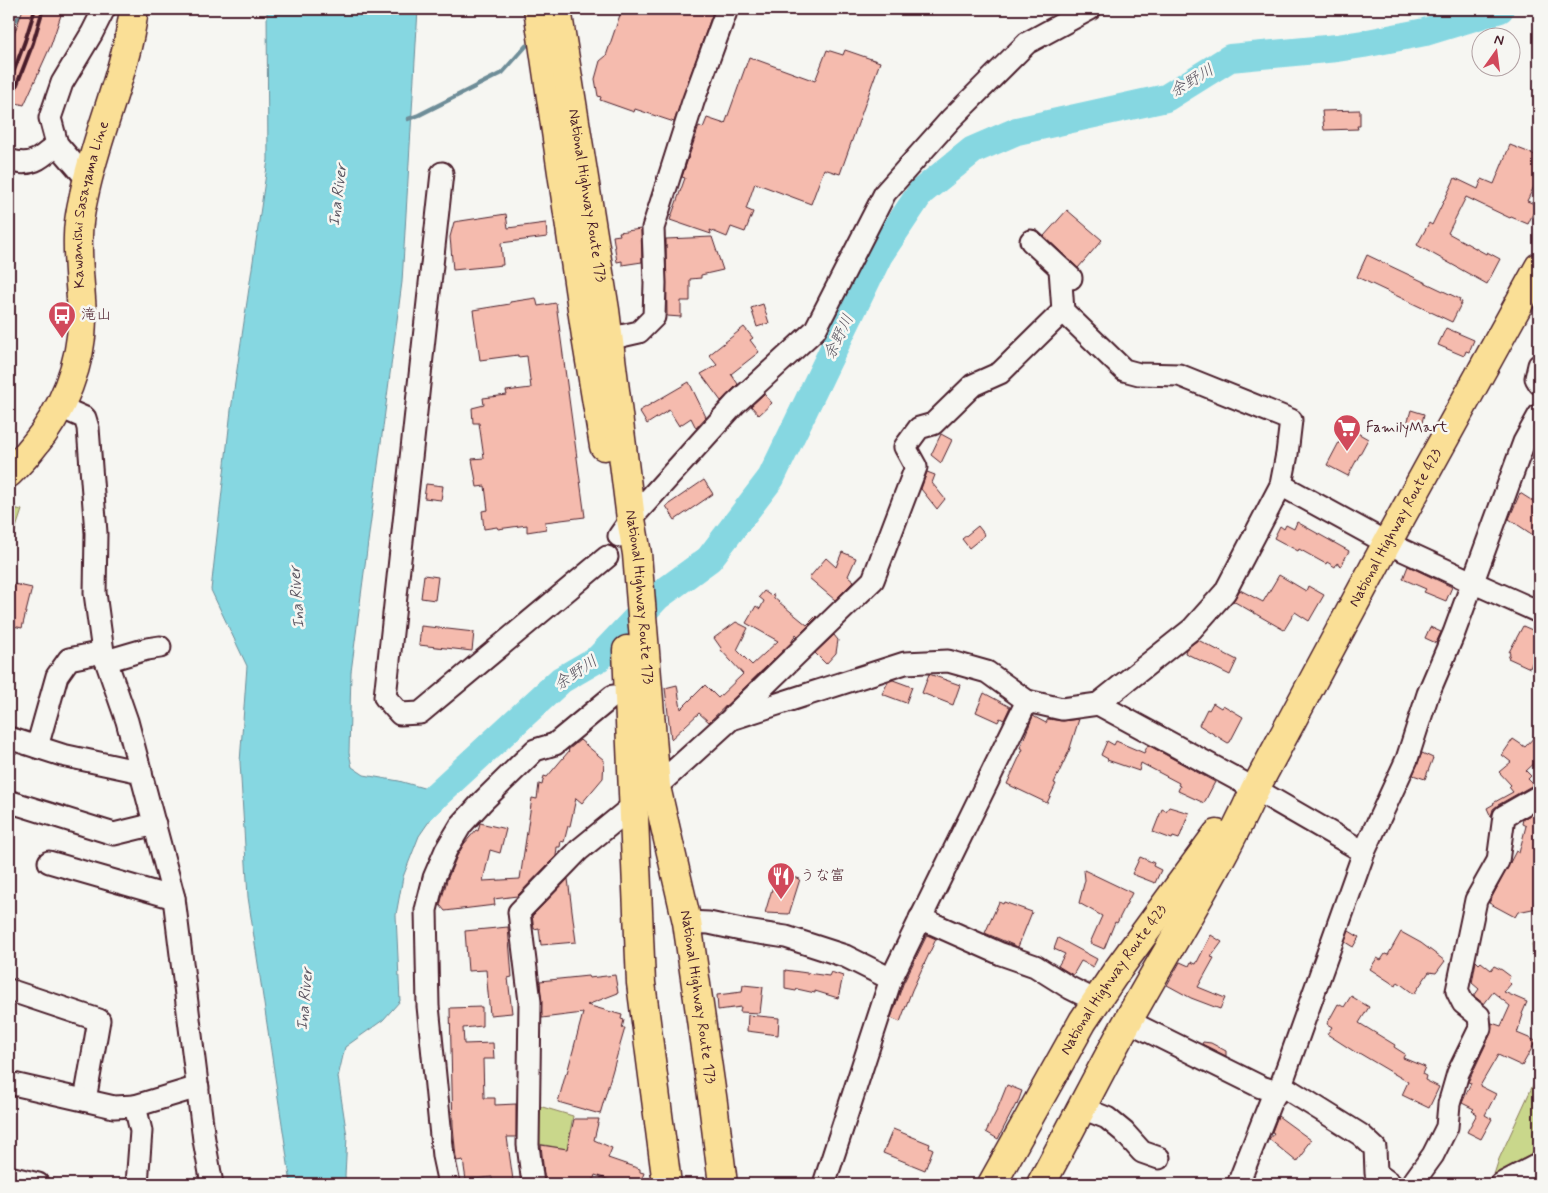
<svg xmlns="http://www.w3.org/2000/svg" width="1548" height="1193" viewBox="0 0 1548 1193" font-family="Mynerve,'Klee One',sans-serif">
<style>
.green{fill:#c9d78b;stroke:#8a7b5b}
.water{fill:#86d7e1;stroke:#6e8d98}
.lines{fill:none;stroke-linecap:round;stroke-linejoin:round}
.stream{stroke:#6e8d98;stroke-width:4.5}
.river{stroke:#86d7e1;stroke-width:28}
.building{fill:#f5bbae;stroke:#4a1f2b}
.minor-casing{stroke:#4a1f2b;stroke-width:25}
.major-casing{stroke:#4a1f2b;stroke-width:31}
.highway-casing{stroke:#4a1f2b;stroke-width:31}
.minor{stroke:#f6f6f2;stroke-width:21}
.major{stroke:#fadf96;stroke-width:28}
.highway{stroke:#fadf96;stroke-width:28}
.rail{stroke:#4a1f2b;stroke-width:4}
.labels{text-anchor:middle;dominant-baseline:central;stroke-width:5;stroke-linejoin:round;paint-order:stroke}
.street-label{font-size:15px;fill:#4a1f2b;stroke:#f6f6f2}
.poi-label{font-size:15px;fill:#4a1f2b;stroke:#f6f6f2;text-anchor:start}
.water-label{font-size:16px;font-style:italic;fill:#5c5662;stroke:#f6f6f2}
</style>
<rect width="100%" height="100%" fill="#f6f6f2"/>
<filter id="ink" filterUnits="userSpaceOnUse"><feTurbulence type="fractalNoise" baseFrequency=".02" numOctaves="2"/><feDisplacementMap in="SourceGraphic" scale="10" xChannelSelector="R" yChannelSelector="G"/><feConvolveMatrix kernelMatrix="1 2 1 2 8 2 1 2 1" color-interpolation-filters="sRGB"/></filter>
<g filter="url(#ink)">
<g class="green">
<path d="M9,507L22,510L9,549Z"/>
<path d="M1539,929V1011L1532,944Z"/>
<path d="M1539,1072V1184H1491L1499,1159Z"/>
<path d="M539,1106L573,1116L567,1149L539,1144Z"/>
</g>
<path class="water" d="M267,9H418L402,282L351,672L349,753L352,767L364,775L399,781L427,789L439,807L419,836L403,877L396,915L400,1001L383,1020L345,1047L338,1077L347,1136L345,1176L347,1184H291L248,897L240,762L247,666L211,590L231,410L268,160Z"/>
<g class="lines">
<g class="stream">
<path d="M9,28L13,21L33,9"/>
<path d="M408,119L419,115L502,73L526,46"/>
</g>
<path class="river" d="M405,824L561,680L599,658L657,597L709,559L771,478L879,255L921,192L973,150L1017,131L1166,98L1230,58L1337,48L1363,44L1425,32L1500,9"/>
</g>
<g class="building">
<path d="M23,9H54L62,12L51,45L24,105L9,101V48Z"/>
<path d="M622,9H714L674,122L635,109L634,112L600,100L601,97L598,96L595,79L600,61L606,56Z"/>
<path d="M827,50L843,55L845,50L880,62L840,174L824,169L811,204L755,183L746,209L753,212L745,232L731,227L727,237L710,230L711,234L670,220L685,178L682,177L699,126L703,128L707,118L725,124L749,57L815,81Z"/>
<path d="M1360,110V126H1357L1358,129L1324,130L1322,111Z"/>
<path d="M1510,145L1533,154L1539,159V176L1527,201L1537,205L1528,224L1511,217L1510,218L1466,197L1448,233L1486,254L1487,252L1500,259L1487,284L1417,245L1429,223L1432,225L1455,178L1478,189L1482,179L1494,184Z"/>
<path d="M1067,210L1102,240L1078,268L1044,236Z"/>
<path d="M506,214L508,228L546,223L547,237L501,243L503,265L453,270L450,237L454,222Z"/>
<path d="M641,229L642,262L622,265V261L617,262L613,236L620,235L619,232Z"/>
<path d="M712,237L723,270L701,275V278L690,279V301H681V317L667,316L666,239Z"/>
<path d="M1367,255L1460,299L1459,301L1462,302L1452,322L1357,277Z"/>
<path d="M536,298L538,306L556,303L585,517L545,522L546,529L527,532V525L498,529L497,527L484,529L482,511L488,510L485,486L477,487L472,459L484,458L479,423H473L472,408L484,405L483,398L507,395L506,391L531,388L527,356L518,357V355L480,360L473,310L510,304V302Z"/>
<path d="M763,304L769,323L757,327L751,308Z"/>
<path d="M744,327L753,338L750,340L759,352L731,374L738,384L721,401L701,374L717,365L709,355Z"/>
<path d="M1446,328L1474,340L1469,352L1466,351L1464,356L1438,345Z"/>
<path d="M689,382L706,417L696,428L691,418L679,426L669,410L647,424L639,411Z"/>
<path d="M764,394L772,403L759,415L751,406Z"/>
<path d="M1411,410L1424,414L1421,427L1407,424Z"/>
<path d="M1347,427L1368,439L1348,476L1327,465Z"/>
<path d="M941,434L952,440L941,463L931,455Z"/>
<path d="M927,472L935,475L932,483L945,499L937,509L921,489Z"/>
<path d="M704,480L713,494L675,520L666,506Z"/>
<path d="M426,484L443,486L441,500L424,498Z"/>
<path d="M1520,493L1539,505V539L1509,519Z"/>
<path d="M1297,522L1349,551L1341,566L1337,563L1335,567L1327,562L1326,564L1299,549L1298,551L1274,538L1280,526L1284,529L1286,525L1294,529Z"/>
<path d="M978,526L985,535L969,548L962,539Z"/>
<path d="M842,552L856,558L848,576L854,581L835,600L809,578L826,558L836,567Z"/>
<path d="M1408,566L1452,587L1446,601L1424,592L1426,589L1403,579Z"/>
<path d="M424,575L438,577L435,600L421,598Z"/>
<path d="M1279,575L1306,591L1308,586L1324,595L1309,621L1295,612L1284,630L1233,601L1240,590L1263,602Z"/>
<path d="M14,584L32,588L22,628L9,625V606Z"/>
<path d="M764,591L771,596L773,594L774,598L807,625L816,616L817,617L798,636L796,634L791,643L709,722L699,713L671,739L665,688L677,685L681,709L705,685L718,698L743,674L720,649L721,648L714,638L736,622L748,628L737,650L752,665L778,641L746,623L756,606L760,609L764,601L759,597Z"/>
<path d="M421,626L474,632L472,651L419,645Z"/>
<path d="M1523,626L1539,633V655L1536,653L1530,668L1508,658L1510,654L1509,652Z"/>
<path d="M1430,627L1441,632L1436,643L1425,638Z"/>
<path d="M834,635L838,640L836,653L826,664L815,653Z"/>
<path d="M1198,640L1237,660L1230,675L1185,653L1186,649Z"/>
<path d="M929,674L960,685L953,705L922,693Z"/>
<path d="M893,680L912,687L906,703L882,694L888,682Z"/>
<path d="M984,693L1010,707L1004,720L1000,718L998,722L976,712Z"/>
<path d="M1213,703L1221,708L1223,705L1243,717L1230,742L1228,743L1199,725L1207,709L1209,710Z"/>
<path d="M1033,716L1046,723L1048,719L1063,721L1079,719L1069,751L1054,783L1056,784L1047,803L1007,784L1023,749L1020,748Z"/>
<path d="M1539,732V759L1526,771L1531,776L1528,779L1533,784L1535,775H1539V784L1533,785L1498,805L1493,809L1491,817L1487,808L1494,804L1493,803L1513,792L1509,787L1511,785L1499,772L1511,762L1502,755L1513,739L1525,747Z"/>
<path d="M580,740L604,760L603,778L582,803L576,798L570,826H568L564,842L561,841L560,847H557L556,856L517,896L494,899L495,905L445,911L440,905L447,880L457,856L464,844L476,830L478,831L480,823L506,829L500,853L490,850L483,881L520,879L532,798L537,799L539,784L542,785L544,776L547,777L569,751L568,750Z"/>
<path d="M1107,741L1114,745L1116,741L1144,753L1148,745L1215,782L1204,803L1178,791L1180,786L1178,785L1179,783L1141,763L1139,771L1107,760L1108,759L1101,755Z"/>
<path d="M1422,753L1433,758L1425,779L1413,775Z"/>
<path d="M1169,807L1189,813L1179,839L1173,837L1172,839L1153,832L1162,809L1166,811Z"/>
<path d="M1539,810V904L1537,908L1518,912L1515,917L1489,903L1516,851L1519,853L1526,826L1522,824L1523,819Z"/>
<path d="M1140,857L1154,863L1153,866L1161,870L1155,883L1132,874Z"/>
<path d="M1084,870L1132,893L1117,923L1115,922L1104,949L1090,943L1102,916L1079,903L1085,880Z"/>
<path d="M777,872L800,879L789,914L765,913Z"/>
<path d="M568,879L576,942L541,945L539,928L534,929L532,916Z"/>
<path d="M999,902L1003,904L1004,902L1032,912L1018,947L985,933Z"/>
<path d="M508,927L512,977L508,978L512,1013L490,1015L486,970L468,971L465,931Z"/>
<path d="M1349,931L1359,937L1353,947L1345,942Z"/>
<path d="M1401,932L1421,943L1445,961L1436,973L1429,972L1414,994L1398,982L1396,986L1370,969L1377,958L1381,960L1385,954L1388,955Z"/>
<path d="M927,935L936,939L912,990L900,1022L891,1018L903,984Z"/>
<path d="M1211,935L1222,942L1211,957L1214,958L1198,987L1225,998L1220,1009L1191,998L1167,985L1180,962L1189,966L1191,962L1196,964Z"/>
<path d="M1058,938L1097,959L1093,967L1081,961L1073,975L1058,966L1065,954L1054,949Z"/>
<path d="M1476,961L1479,964L1481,962L1491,970L1494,966L1502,970L1510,976L1508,981L1511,984L1504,992L1527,1002L1522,1014L1523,1015L1517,1033L1536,1041L1522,1066L1498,1055L1480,1086L1496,1094L1485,1115L1492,1119L1481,1139L1467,1132L1477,1114L1472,1111L1474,1109L1462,1103L1471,1083L1468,1082L1470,1078L1491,1033L1492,1023L1501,1026L1510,1006L1493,992L1484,1004L1474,996L1479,989L1472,983Z"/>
<path d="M785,970L829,976L831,972L843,976L838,998L815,991V993L797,989L796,991L785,989Z"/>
<path d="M615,975L618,993L587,1005L622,1015L621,1019L624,1020L622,1028H625L600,1114L558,1102L566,1073H567L583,1013L542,1018L540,981L588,976L589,978Z"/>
<path d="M743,985L763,987L760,1013L740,1012L741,1007L718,1010L717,995L742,992Z"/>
<path d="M1351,996L1369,1007L1359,1023L1395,1045L1394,1047L1405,1054L1403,1058L1425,1067L1422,1074L1426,1076L1425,1080L1439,1087L1429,1108L1402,1095L1408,1082L1359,1053L1358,1054L1327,1034L1332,1027L1327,1024L1338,1004L1344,1007Z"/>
<path d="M482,1007V1026L463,1028L464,1044L493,1043L494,1059H483L484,1098H495V1105L516,1104V1137H507L513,1180L492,1182V1177L466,1180L463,1160L457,1161L456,1158L453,1126L450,1008Z"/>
<path d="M748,1015L779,1018L778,1035L747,1031Z"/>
<path d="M1203,1042L1211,1043L1226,1051V1056L1202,1044Z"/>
<path d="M1007,1085L1022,1091L1017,1105L1016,1104L998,1139L986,1132L997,1110Z"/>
<path d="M1278,1116L1311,1140L1304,1149L1306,1150L1297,1162L1269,1139L1274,1133L1272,1132Z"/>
<path d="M574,1119H599L594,1140L612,1148L608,1158L640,1169V1172L644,1173L640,1184H622L595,1175L592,1184H545L541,1145L567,1149Z"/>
<path d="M893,1129L930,1144L929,1147L933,1149L925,1170L883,1153Z"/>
</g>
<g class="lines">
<g class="minor-casing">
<g id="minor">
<path d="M9,160C31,168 41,158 57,144"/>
<path d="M442,173L385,697L400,714L420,713L607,557"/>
<path d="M87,179L57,144L50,118L62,83L92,33L104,9"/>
<path d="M1031,241L1071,278"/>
<path d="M595,342L639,332L654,317L655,283L653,228L693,102L727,9"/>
<path d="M1539,365L1536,378L1539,383"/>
<path d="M60,407L85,418L88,428L96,533L95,593L103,652L127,721L174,898L204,1140L212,1184"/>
<path d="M1281,485L1387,543L1472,582L1539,612"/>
<path d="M619,536L631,519L735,404L815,330L885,193L951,119L1027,43L1090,9"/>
<path d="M106,661L147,649L160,647"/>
<path d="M1098,704L1255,789L1364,852"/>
<path d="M734,715L873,580L916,467L905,447L919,428L933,424L973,385L1000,373L1063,311"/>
<path d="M9,738L62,755L141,772"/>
<path d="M37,747L57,676L69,659L103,652"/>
<path d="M11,802L114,834L155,824"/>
<path d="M49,862L174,898"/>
<path d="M920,918L1001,954L1035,966L1070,988L1096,1001"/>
<path d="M687,922L709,923L746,931L786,937L845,956L891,979"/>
<path d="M9,990L99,1020L85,1100"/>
<path d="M1128,1021L1261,1087L1277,1092"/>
<path d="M9,1083L114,1107L135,1106L141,1131L137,1184"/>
<path d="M1281,1085L1361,1135L1375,1148L1376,1173L1391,1184"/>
<path d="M135,1106L198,1087"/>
<path d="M1082,1108L1107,1118L1124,1132L1142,1152L1159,1158"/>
<path d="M9,1177L38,1184"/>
<path d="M449,1184L443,1156L428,1006L426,910L434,878L446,850L461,825L483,801L535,750L555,744L613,696"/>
<path d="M533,1184L528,1145L530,1002L519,912L579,850L656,787L731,719L905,663L948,661L987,672L1027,701L1062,709L1098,704L1192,629L1225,592L1281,485L1287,454L1291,420L1179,375L1139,374L1124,370L1063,311L1060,269"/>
<path d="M824,1184L891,979L1027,701"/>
<path d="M1238,1184L1270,1103L1281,1085L1364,852L1407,759L1428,694L1454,633L1524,442L1539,415"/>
<path d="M1412,1184L1433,1155L1447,1127L1449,1104L1458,1073L1480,1028L1479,1016L1463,1003L1457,991L1476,900L1498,861L1504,816L1539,796"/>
<path d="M1501,1184L1539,1164"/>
</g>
</g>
<g class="major-casing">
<g id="major">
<path id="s1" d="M9,473C17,465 25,457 32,448C62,413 83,362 82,316C81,289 77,263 78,236C78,223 81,208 84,195C97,132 126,73 134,9"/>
</g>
</g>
<g class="highway-casing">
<g id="highway">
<path d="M538,9L587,343L604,446"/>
<path id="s2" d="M557,9L605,310L631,519L637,554L656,787L687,922L713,1103L723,1184"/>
<path d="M627,650L641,983L667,1184"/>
<path id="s3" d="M992,1184L1083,1021L1116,972L1217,834"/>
<path id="s4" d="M1041,1184C1071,1130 1098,1074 1129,1019C1171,943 1219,869 1255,789L1387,543L1539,267"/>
</g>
</g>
<use href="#minor" class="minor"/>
<use href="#major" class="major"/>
<use href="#highway" class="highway"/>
<g class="rail">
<path d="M9,84L25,41L35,9"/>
<path d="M9,105L33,43L43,9"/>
</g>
</g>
</g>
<defs>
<g id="bus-pin" transform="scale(1.4375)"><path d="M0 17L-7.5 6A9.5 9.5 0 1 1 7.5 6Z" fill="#d1495b" stroke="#f6f6f2"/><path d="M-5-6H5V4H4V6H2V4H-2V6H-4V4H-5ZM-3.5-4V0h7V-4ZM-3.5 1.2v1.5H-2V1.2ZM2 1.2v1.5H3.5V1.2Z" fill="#fff"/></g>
<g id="supermarket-pin" transform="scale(1.4375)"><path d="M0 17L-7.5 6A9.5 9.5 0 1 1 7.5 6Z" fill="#d1495b" stroke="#f6f6f2"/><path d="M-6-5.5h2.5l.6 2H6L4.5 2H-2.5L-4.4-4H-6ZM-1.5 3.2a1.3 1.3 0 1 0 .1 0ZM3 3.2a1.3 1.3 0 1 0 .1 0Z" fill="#fff"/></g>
<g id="restaurant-pin" transform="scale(1.4375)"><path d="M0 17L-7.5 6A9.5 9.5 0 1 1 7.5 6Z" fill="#d1495b" stroke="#f6f6f2"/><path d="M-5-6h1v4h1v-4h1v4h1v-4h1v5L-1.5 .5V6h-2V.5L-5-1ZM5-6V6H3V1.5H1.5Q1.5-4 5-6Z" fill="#fff"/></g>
</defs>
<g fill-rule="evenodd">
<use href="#bus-pin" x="62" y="315"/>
<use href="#supermarket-pin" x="1347" y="428"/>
<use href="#restaurant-pin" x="781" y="876"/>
</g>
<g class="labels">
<g class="street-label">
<text stroke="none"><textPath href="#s2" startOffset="189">National Highway Route 173</textPath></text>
<text stroke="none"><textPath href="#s1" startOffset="291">Kawanishi Sasayama Line</textPath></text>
<text stroke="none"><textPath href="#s4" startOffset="746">National Highway Route 423</textPath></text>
<text stroke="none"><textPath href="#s2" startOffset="594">National Highway Route 173</textPath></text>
<text stroke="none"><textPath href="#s3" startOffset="238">National Highway Route 423</textPath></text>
<text stroke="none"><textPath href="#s2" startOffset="999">National Highway Route 173</textPath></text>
</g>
<g class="poi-label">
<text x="81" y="315">滝山</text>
<text x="1366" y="428">FamilyMart</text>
<text x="800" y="876">うな富</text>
</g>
<g class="water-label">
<text transform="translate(1192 81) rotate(-31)">余野川</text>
<text transform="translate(338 195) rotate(-83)">Ina River</text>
<text transform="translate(839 337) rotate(-64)">余野川</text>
<text transform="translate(297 597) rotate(-94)">Ina River</text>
<text transform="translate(576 673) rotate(-34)">余野川</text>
<text transform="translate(305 999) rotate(-85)">Ina River</text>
</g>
</g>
<rect width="1548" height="1193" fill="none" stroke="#f6f6f2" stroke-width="30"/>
<rect x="15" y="15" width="1518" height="1163" fill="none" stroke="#4a1f2b" stroke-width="2" filter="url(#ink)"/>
<g transform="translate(1496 52) rotate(14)"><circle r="24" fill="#f6f6f2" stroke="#b1a0a2"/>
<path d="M0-4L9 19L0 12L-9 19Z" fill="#d1495b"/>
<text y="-8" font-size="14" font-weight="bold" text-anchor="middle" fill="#4a1f2b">N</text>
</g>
</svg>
